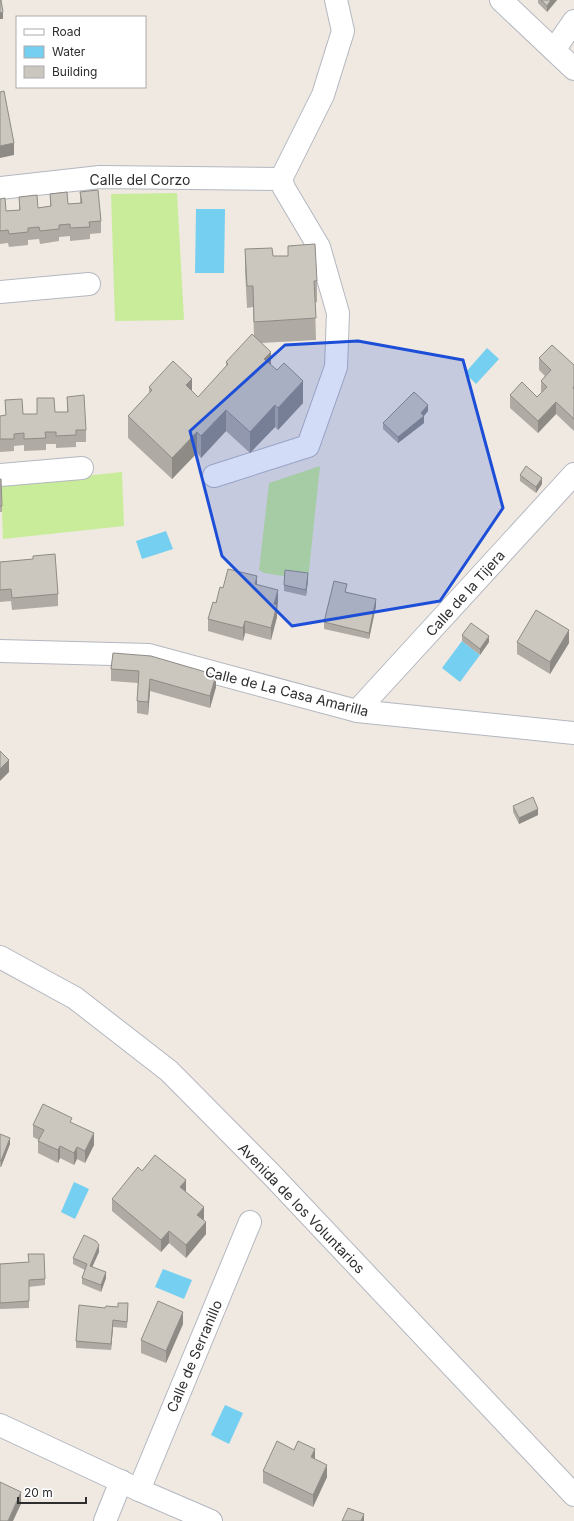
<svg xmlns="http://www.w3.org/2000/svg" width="574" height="1521" viewBox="0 0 574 1521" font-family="Inter,sans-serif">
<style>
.pitch{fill:#c9ec9a}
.water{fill:#75cff0}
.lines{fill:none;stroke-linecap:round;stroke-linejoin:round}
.minor-casing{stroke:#b4b7c1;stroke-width:24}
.minor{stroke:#fff;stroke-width:22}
.wall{fill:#afaba4}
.shaded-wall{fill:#8e8b86}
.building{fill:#cbc7bf;stroke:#8e8b86}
.marked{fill:#1d4ed8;fill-opacity:0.2;stroke:#1d4ed8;stroke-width:3;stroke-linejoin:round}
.labels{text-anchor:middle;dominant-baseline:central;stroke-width:4;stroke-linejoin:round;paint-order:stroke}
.street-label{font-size:14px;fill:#2e2e2e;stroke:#fff}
</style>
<rect width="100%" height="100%" fill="#efe9e1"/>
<g class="pitch">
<path d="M177,193L184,320L115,321L111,194Z"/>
<path d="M320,466L308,580L264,573L259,570L269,483Z"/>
<path d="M122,472L124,526L3,539L1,485Z"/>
</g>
<g class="water">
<path d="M196,209H225L224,273H195Z"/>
<path d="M487,348L499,359L476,384L465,373Z"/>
<path d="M166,531L173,549L142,559L136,541Z"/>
<path d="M462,641L480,655L460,682L442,668Z"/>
<path d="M74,1182L89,1189L75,1219L61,1212Z"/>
<path d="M163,1269L192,1280L184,1299L155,1287Z"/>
<path d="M225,1405L243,1413L229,1444L211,1435Z"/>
</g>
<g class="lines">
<g class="minor-casing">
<g id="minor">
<path d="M501,0L574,69"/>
<path d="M554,50L574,21"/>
<path d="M0,188L100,177L281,179"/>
<path d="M0,292L89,284"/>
<path d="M0,475L82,468"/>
<path d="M214,476L308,446L336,367L338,313L319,247L284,188L281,179L323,95L343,31L336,0"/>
<path d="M0,651L149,655L357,711L574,733"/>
<path d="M357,711L574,474"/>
<path d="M0,957L75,998L169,1071L271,1174L574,1495"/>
<path d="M0,1425L139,1490L211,1521"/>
<path d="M139,1490L250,1222"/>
<path d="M105,1521L121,1481"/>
</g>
</g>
<use href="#minor" class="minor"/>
</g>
<g class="wall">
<path d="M538,0H557L547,12L538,3Z"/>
<path d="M80,192L101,221V233L90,234V239L70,241V236L59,237V241L40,244L39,239L28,240V245L9,247L8,243L0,244V199L6,211L19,210V197L38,208L50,207V194L68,204L80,203Z"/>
<path d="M288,246L317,281V302L315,303L316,340L261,343L271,365L303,403L278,430L275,427L250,453L226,431L201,458L197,453L172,479L128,438V416L149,394V387L192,391L198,397L226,367V362L254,336L253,307L247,308L245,271V249L273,256H288Z"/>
<path d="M539,358L574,365V431L556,414L538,433L510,408V395L537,397L541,393V381L545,376L539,370Z"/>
<path d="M67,397L86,430V442H76V447L56,448V444H46V450L24,451V445L14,446V451L0,452V416L6,415L5,400L23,414H37V398L55,412H67Z"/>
<path d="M428,411L424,416V423L398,443L383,429V423Z"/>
<path d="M520,475L542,484L536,493L520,481Z"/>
<path d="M0,479L2,506V512H0Z"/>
<path d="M33,559L58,594V606L12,610L11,601L0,602V562Z"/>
<path d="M308,580L306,596L284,591V585Z"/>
<path d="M257,585L278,602L277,617L271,640L245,633L243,641L208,631V619L223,588Z"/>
<path d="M347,591V592L376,606L369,639L324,629V622Z"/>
<path d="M462,635L489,642L480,655L462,641Z"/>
<path d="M517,642L569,643L550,674L517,654Z"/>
<path d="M113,653L216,687L210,708L150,691L148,715L137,713V701L138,683L111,681V669Z"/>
<path d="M513,806L538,815L519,824L513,812Z"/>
<path d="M72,1123L94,1145L85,1163L77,1159L74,1165L60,1158L58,1163L38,1153V1141L39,1140L33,1137V1125Z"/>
<path d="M0,1134L10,1144L1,1167H0Z"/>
<path d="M142,1171L186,1192L204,1219L203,1220L206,1234L186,1258L169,1243L161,1252L112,1211V1199Z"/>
<path d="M99,1252L92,1266L106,1278L101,1292L82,1284V1278L85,1270L73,1264V1258Z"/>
<path d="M28,1254L45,1279V1285L29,1287V1308L0,1309V1264L29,1262Z"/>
<path d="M128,1310L127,1328L113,1327L111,1350L76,1348V1341Z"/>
<path d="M183,1324L166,1363L141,1353V1340Z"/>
<path d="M294,1450L315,1459L327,1477L313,1507L263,1483V1471Z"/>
</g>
<g class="shaded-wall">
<path d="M551,0H557L547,12V6Z"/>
<path d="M3,12V19H0V13Z"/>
<path d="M14,143V155L0,158V146Z"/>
<path d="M271,352V374L264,359Z"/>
<path d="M192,379V401L186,385Z"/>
<path d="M303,381V403L278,430V408Z"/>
<path d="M556,402V414L538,433V421Z"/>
<path d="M275,405V427L250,453V432Z"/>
<path d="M428,405V411L423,417L424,416V423L398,443V437Z"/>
<path d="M226,410V431L201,458V436Z"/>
<path d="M197,432V453L172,479V458Z"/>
<path d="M542,478V484L536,493V487Z"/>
<path d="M308,573V580L306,596V590Z"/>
<path d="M257,576V589L255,584Z"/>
<path d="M278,590V602L274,616V604Z"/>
<path d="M376,599V606L369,639V633Z"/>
<path d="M277,605V617L271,640V628Z"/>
<path d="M245,621V633L243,641V628Z"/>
<path d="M569,630V643L550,674V662Z"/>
<path d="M489,636V642L480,655V649Z"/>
<path d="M216,675V687L210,708V696Z"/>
<path d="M150,679V691L148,715V702Z"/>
<path d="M9,760V772L0,781V769Z"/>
<path d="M538,809V815L519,824V818Z"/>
<path d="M94,1133V1145L85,1163V1151Z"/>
<path d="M10,1138V1144L1,1167V1161Z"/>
<path d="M60,1146V1158L58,1163V1150Z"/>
<path d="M77,1147V1159L74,1165V1153Z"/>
<path d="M186,1180V1192L180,1187Z"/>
<path d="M204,1207V1219L197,1227V1215Z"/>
<path d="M206,1222V1234L186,1258V1245Z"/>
<path d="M169,1231V1243L161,1252V1240Z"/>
<path d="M99,1245V1252L90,1272V1266Z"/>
<path d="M106,1272V1278L101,1292V1285Z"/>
<path d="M183,1312V1324L166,1363V1351Z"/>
<path d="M113,1320V1327L111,1350V1344Z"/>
<path d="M315,1449V1462L311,1457Z"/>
<path d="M327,1465V1477L313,1507V1495Z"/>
<path d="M21,1492V1504L13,1521H8Z"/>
<path d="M364,1514V1521H361Z"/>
</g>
<g class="building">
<path d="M0,0H1L3,12L0,13Z"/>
<path d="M541,0H551L547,6Z"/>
<path d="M4,91L14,143L0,146V92Z"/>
<path d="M98,190L101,221L89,222L90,227L70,228V224L59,225V229L40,231L39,227L28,228V232L9,234L8,230L0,231V199L5,198L6,211L20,210L19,197L37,195L38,208L51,206L50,194L67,192L68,204L82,203L80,192Z"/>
<path d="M315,244L317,281H314L316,318L254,322L253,286H247L245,249L272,248L273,256H288V246Z"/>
<path d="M252,334L271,352L264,359L277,370L284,363L303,381L278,408L275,405L250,432L226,410L201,436L197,432L172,458L128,416L152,390L149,387L173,361L192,379L186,385L198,397L228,364L226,362Z"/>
<path d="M552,345L574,365V386L573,388L574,389V419L556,402L538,421L510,395L522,382L537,397L547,387L541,381L551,370L539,358Z"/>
<path d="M414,392L428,405L421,413L424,416L398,437L383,423Z"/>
<path d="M84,395L86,430H76V435L56,436V432H45L46,438L24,439V433L14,434V439H0V416L6,415L5,400L22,399L23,414H37V398H54L55,412H68L67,397Z"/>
<path d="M526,466L542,478L536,487L520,475Z"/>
<path d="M0,479H1L2,506H0Z"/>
<path d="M55,554L58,594L12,598L11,589L0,590V562L33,559V556Z"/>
<path d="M228,569L257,576L255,584L278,590L274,604L277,605L271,628L245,621L243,628L208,619L213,602L216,603L220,587L223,588Z"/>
<path d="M285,570L308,573L306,590L284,585Z"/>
<path d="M334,581L347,584L345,592L376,599L369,633L324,622Z"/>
<path d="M536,610L569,630L550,662L517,642Z"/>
<path d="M471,623L489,636L480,649L462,635Z"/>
<path d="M113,653L151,656L216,675L210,696L150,679L148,702L137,701L139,671L111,669Z"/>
<path d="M0,751L9,760L0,769Z"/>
<path d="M533,797L538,809L519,818L513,806Z"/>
<path d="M43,1104L72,1118L70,1122L94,1133L85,1151L77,1147L74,1153L60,1146L58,1150L38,1141L44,1130L33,1125Z"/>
<path d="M0,1134L10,1138L1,1161L0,1160Z"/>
<path d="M155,1155L186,1180L180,1187L204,1207L197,1215L206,1222L186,1245L169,1231L161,1240L112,1199L138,1167L142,1171Z"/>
<path d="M84,1235L96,1241L99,1245L90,1266L106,1272L101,1285L82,1278L87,1264L73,1258Z"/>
<path d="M28,1254H44L45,1279L29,1280V1301L0,1303V1264L29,1262Z"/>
<path d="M158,1301L183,1312L166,1351L141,1340Z"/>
<path d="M118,1303H128L127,1322L113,1320L111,1344L76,1341L79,1305L105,1308L106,1306L118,1307Z"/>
<path d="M277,1441L294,1450L298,1441L315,1449L311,1457L327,1465L313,1495L263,1471Z"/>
<path d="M0,1482L21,1492L8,1521H0Z"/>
<path d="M348,1508L364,1514L361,1521H342Z"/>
</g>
<path class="marked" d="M358,341L463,360L503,508L440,601L292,626L222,556L190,431L285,345Z"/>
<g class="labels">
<g class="street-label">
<text x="140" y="179">Calle del Corzo</text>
<text transform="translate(465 593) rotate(-48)">Calle de la Tijera</text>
<text transform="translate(287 691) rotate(14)">Calle de La Casa Amarilla</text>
<text transform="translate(302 1208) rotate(46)">Avenida de los Voluntarios</text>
<text transform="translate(194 1356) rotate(-67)">Calle de Serranillo</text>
</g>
</g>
<rect x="16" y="16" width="130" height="72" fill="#ffffff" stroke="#ababab"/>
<rect x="24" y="29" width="20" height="6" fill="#ffffff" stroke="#ababab"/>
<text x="52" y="36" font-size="12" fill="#2e2e2e">Road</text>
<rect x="24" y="46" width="20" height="12" fill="#75cff0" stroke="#ababab"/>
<text x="52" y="56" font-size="12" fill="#2e2e2e">Water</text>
<rect x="24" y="66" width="20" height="12" fill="#cbc7bf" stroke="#ababab"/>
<text x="52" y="76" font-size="12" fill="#2e2e2e">Building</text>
<path d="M18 1497v6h68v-6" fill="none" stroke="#2e2e2e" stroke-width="2"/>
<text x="24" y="1497" font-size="12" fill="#2e2e2e" stroke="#ffffff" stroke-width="3" paint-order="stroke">20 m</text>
</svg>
